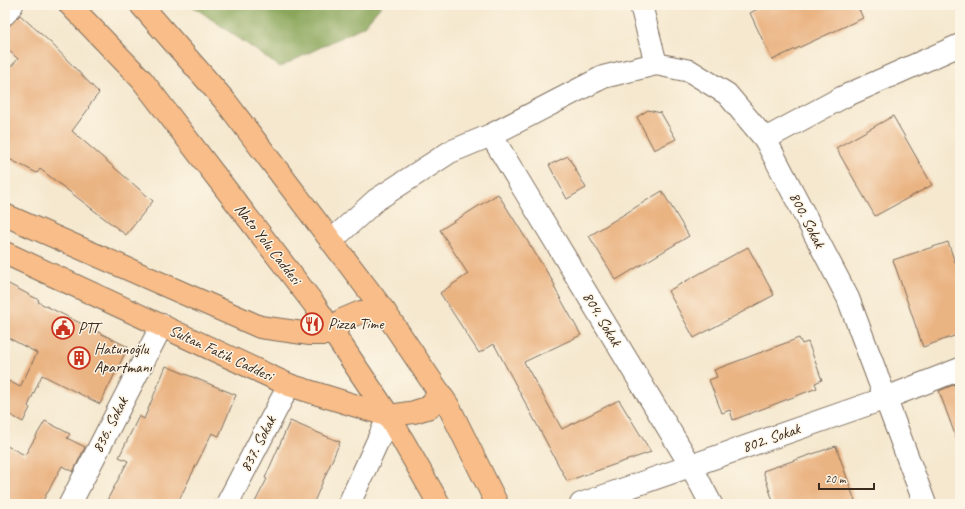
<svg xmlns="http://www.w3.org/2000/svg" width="965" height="509" viewBox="0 0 965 509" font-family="Caveat,sans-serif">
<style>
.forest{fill:#89a65a;stroke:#62683c}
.building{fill:#eab382}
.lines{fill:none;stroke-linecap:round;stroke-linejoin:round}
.minor-casing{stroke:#7c6c5c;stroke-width:24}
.major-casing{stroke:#7c6c5c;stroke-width:24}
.minor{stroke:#fff;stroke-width:22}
.major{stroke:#f8bd88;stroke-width:22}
.labels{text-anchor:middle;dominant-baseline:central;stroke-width:3;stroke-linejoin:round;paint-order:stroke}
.street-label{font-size:16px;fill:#3b2a1e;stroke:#fcf5e5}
.poi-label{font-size:16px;fill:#3b2a1e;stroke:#fcf5e5;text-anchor:start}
</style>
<rect width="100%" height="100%" fill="#fcf5e5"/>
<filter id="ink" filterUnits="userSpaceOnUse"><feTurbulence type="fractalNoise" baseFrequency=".025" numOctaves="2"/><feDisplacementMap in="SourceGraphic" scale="8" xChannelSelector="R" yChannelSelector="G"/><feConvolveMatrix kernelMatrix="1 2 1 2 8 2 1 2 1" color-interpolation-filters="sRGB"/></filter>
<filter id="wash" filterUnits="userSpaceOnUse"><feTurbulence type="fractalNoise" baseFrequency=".012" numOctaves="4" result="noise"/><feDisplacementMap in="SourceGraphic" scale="16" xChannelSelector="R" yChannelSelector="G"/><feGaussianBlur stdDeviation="0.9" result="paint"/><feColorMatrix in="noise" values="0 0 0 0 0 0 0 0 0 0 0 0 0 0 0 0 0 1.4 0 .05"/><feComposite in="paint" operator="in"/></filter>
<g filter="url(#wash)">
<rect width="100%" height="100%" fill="#f5e8cf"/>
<path class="forest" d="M191,5H382L364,26L280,67Z"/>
<g id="blocks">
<g class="building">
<path d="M765,5H857L863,18L772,60L750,13Z"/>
<path d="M20,15L50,42L99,93L88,107L89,108L72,131L153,201L126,235L40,169L37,173L5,157V73L18,59L5,47V30Z"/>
<path d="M648,110L661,113L676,139L654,150L637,117Z"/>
<path d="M893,116L932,185L875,216L836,148Z"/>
<path d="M568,156L586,188L567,199L549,165Z"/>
<path d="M662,191L689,236L616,280L589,236Z"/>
<path d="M498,194L555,285L554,287L581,335L524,362L562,429L619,400L651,452L567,481L494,344L479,353L440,293L468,274L440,230Z"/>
<path d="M948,242L960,277V334L923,347L893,260Z"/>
<path d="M748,247L774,295L694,338L668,291Z"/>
<path d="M5,282L39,300L38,302L128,347L100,404L42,375L28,406L30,408L23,422L5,412V389L9,381L20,387L37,353L5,336Z"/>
<path d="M799,338L802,344L808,342L822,380L815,383L817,388L733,420L730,410L722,413L709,380L717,377L714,370Z"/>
<path d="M166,366L236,395L219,436L212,433L177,504H105L128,461L119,457L139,416L144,419Z"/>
<path d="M960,382V442L958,443L939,391Z"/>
<path d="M45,421L70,434L67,438L85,447L73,472L62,466L41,504H5V445L25,455Z"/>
<path d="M290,421L340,442L313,504H254L267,479L265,478Z"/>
<path d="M836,446L856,504H774L763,471Z"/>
</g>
</g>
</g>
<g filter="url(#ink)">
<use href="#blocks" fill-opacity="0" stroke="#7c6c5c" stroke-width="1"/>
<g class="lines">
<g class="minor-casing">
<g id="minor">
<path d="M641,5L656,64"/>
<path d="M5,14L12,5"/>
<path d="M491,135L691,466L711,504"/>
<path d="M765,139L843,97L960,45"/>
<path d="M331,241L376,200L450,152L491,135L603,77L656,64L690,71L727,94L765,139L848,298L925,504"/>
<path d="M70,504L162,325"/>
<path d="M227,504L289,385"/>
<path d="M349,504L389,416"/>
<path d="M581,504L886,398L960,369"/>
</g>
</g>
<g class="major-casing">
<g id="major">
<path d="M70,5L142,80L314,304L389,416L439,504"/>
<path d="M141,5L226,102L385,312L449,407L497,504"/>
<path d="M5,215L260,327L310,334H334L342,320L361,312H385"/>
<path d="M5,253L289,385L389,416L414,412L430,407L439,392"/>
</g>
</g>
<use href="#minor" class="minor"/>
<use href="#major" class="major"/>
</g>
</g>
<defs>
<g id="restaurant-ring" transform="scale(1.15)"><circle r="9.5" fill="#fcf5e5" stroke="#c8321e" stroke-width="1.5"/><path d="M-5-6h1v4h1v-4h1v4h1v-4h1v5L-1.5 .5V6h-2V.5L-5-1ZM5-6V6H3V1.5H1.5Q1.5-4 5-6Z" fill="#c8321e"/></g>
<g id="civic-ring" transform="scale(1.15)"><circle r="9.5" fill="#fcf5e5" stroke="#c8321e" stroke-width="1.5"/><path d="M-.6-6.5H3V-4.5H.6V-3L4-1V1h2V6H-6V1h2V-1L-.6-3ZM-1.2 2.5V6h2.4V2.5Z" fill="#c8321e"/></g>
<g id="building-ring" transform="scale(1.15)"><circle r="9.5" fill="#fcf5e5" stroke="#c8321e" stroke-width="1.5"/><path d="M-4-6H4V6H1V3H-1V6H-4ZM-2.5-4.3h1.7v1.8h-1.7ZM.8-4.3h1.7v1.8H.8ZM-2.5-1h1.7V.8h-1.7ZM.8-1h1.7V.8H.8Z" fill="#c8321e"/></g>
</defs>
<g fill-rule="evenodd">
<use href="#restaurant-ring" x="312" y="324"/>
<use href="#civic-ring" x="63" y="328"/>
<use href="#building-ring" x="79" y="358"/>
</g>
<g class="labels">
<g class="street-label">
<text transform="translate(807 220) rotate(63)">800. Sokak</text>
<text transform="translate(268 244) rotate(52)">Nato Yolu Caddesi</text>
<text transform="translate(602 319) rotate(59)">804. Sokak</text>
<text transform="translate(221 353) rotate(25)">Sultan Fatih Caddesi</text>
<text transform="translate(110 425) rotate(-63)">836. Sokak</text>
<text transform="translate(771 438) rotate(-19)">802. Sokak</text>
<text transform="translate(258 444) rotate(-63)">837. Sokak</text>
</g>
<g class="poi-label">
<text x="328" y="324">Pizza Time</text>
<text x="78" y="328">PTT</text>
<text x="94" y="349">Hatunoğlu<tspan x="94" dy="18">Apartmanı</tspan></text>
</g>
</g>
<rect width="965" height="509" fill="none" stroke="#fcf5e5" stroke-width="20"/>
<path d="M819 483v6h55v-6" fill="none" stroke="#3b2a1e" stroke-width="2"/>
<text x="825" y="483" font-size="12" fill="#3b2a1e" stroke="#fcf5e5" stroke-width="3" paint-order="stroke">20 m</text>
</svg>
